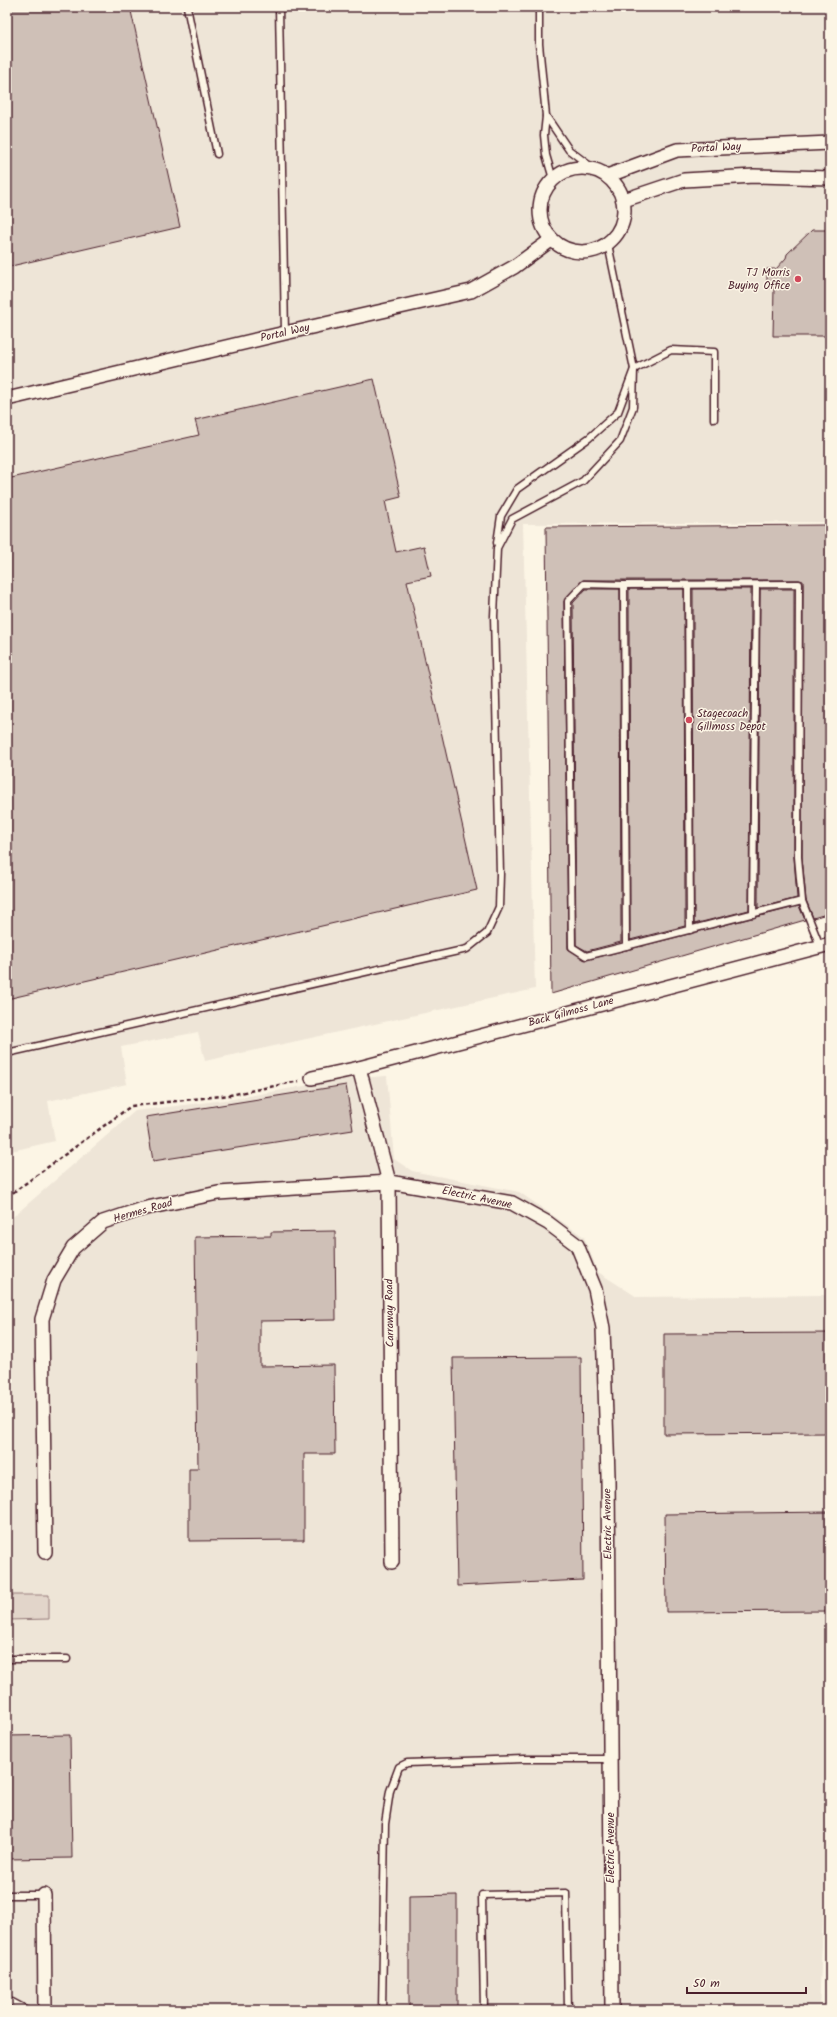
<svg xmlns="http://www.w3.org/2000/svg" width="837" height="2017" viewBox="0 0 837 2017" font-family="Kalam,sans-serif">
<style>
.built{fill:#eee5d7}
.green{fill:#e2d5ca;stroke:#967a7a}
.building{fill:#cfc0b7;stroke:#4a1f2b}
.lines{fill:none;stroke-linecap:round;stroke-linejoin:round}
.lane-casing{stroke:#4a1f2b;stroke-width:9}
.street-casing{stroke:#4a1f2b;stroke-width:16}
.path{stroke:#4a1f2b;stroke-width:2.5;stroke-dasharray:4 3;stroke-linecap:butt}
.lane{stroke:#fcf5e5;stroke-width:6}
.street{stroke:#fcf5e5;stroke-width:13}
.poi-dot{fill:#d1495b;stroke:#fcf5e5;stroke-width:1.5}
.labels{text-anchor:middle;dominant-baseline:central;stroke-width:3;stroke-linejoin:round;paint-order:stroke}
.street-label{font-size:11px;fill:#4a1f2b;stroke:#fcf5e5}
.poi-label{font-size:11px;fill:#4a1f2b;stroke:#fcf5e5;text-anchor:end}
</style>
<rect width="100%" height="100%" fill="#fcf5e5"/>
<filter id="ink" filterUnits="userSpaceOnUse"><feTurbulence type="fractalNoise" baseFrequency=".025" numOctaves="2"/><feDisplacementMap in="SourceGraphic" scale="8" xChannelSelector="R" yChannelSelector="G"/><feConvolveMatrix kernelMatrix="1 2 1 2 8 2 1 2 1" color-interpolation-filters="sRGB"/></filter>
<g filter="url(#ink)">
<g class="built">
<path d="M7,7H830V522L523,524L535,989L205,1061L198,1032L121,1047L127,1084L48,1101L55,1141L7,1152Z"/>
<path d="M387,1076L394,1159L412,1171L519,1192L584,1237L598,1272L637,1297L830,1295V1765L819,2010H7V1222L135,1111L233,1099L342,1079Z"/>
</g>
<path class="green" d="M7,1595H49V1619L7,1620Z"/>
<g class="building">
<path d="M7,7H130L180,227L7,267Z"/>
<path d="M812,230H830V336H773L774,288H767V269H776L786,258L787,254Z"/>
<path d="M374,379L401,497L385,501L396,552L424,546L431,576L407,581L477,890L7,999V479L199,435L195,420Z"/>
<path d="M830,525V913L813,918L806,900L802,857L803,581L799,580H583L564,601L568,949L587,960L799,906L805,920L551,994L546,527Z"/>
<path d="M586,589H620L621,942L587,951L576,945L573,603Z"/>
<path d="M629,589H684L685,926L630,940Z"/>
<path d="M693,589H751L749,910L694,924Z"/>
<path d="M760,589H794V857L797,898L758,908Z"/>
<path d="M346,1085L353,1130L153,1161L146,1117Z"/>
<path d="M335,1231L336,1320L260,1321V1366L334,1365L335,1454H304V1540L189,1541V1469H198L195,1237L271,1236V1232Z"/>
<path d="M830,1333V1433L664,1434V1334Z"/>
<path d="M581,1357L583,1580L457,1586L453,1358Z"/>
<path d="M830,1512V1611L666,1612L665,1514Z"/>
<path d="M70,1735L72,1858L7,1859V1736Z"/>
<path d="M457,1895V2010H409V1896Z"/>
</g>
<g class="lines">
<g class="lane-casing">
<g id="lane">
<path d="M187,7L217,154"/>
<path d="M279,7L285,333"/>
<path d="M539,7V44L546,116L544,135L546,155L553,179"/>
<path d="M546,116L569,150L594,169"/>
<path d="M497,543L501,516L517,489L589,438L618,412L634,369L671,350L714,352V419"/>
<path d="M624,585L584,584L568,601L572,947L586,956L626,946"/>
<path d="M688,585L690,930"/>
<path d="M802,901L626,946L624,585L799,584L798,857L802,901L820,946"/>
<path d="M753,914L756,585"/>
<path d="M7,1053L467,949L487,933L499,907L500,874L494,616L497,548L512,519L583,481L620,441L633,407L634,369L608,244"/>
<path d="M7,1659H67"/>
<path d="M7,1895H44"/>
<path d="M7,2002H12L27,2010"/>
<path d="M382,2010L385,1824L390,1791L399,1767L407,1763L523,1759H610"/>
<path d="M484,2010L482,1895L566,1893L568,2010"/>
</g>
</g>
<g class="street-casing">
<g id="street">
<circle cx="582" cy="210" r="42"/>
<path d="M607,176L677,150L830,143"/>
<path d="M624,200L684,180L754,176L830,178"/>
<path d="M7,399L285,333L471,291L514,267L551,240"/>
<path d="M359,1068L389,1182L392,1562"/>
<path d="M312,1078L359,1068L830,944"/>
<path d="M45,1552L42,1319L54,1280L73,1248L103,1222L142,1209L218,1193L389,1182L512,1203L548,1223L577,1245L595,1289L603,1328L608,1476L612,2010"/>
<path d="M44,1895L45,2010"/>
</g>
</g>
<path class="path" d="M7,1197L131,1106L230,1095L299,1081"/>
<use href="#lane" class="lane"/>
<use href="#street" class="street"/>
</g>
</g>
<g class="poi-dot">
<circle cx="798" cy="279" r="4"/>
<circle cx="689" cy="720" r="4"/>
</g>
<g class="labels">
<g class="street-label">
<text transform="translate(716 148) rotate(-3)">Portal Way</text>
<text transform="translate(285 333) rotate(-13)">Portal Way</text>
<text transform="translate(571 1012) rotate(-15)">Back Gilmoss Lane</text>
<text transform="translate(477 1198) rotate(12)">Electric Avenue</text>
<text transform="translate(143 1211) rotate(-16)">Hermes Road</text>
<text transform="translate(390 1313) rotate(-91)">Carraway Road</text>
<text transform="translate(608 1524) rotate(-91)">Electric Avenue</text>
<text transform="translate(611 1848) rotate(-90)">Electric Avenue</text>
</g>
<g class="poi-label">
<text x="790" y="273">TJ Morris<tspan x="790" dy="13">Buying Office</tspan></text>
<text x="697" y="714" text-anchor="start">Stagecoach<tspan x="697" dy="13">Gillmoss Depot</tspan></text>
</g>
</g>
<rect width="837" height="2017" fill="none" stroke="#fcf5e5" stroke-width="24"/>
<rect x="12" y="12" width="813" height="1993" fill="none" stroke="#4a1f2b" stroke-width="1.5" filter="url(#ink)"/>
<path d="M687 1987v6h119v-6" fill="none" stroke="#4a1f2b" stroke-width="2"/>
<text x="693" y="1987" font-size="12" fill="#4a1f2b" stroke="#fcf5e5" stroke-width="3" paint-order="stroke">50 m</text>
</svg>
